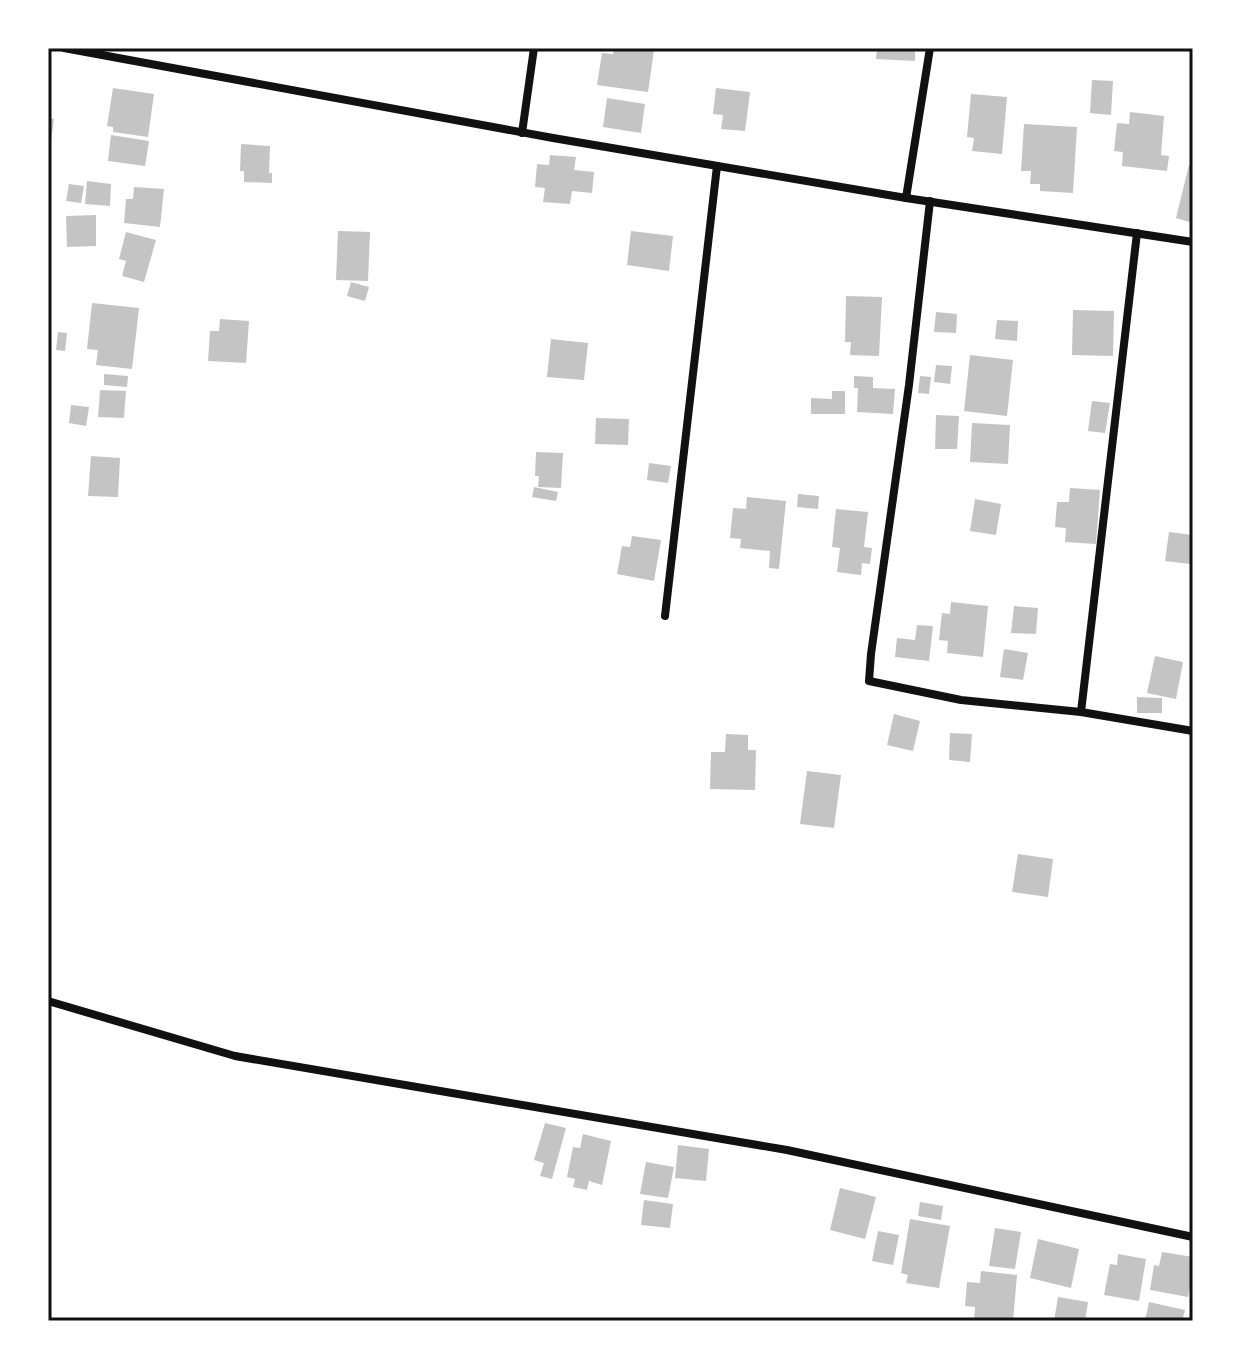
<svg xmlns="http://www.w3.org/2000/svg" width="1241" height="1369" viewBox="0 0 1241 1369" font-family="Montserrat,sans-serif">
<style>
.building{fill:#c4c4c4}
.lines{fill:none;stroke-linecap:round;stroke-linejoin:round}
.minor{stroke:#111;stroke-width:8}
.neatline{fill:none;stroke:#111;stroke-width:3}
</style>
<rect width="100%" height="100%" fill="#fff"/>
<g class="building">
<path d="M614,48H647L654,50L648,92L597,85L602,53L613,54Z"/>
<path d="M877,48H915V61L876,59Z"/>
<path d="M1092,80L1113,81L1111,115L1090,113Z"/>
<path d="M113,88L154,94L148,137L113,132V127L107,126Z"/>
<path d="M716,88L750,92L745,131L721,129L723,115L713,114Z"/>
<path d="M971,94L1007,97L1002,154L972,151L974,138L967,137Z"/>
<path d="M607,98L645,104L641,133L603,127Z"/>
<path d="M1130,112L1164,116L1161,155L1169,156L1167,171L1122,166L1123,152L1114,151L1117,123L1129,124Z"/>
<path d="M48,118L54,119L50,149L48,148Z"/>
<path d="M1024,124L1077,127L1073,193L1040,191V184H1030L1031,171H1021Z"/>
<path d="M111,135L149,141L145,166L108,161Z"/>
<path d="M241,144L270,146L269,173H272V183L244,182V171H240Z"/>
<path d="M550,155L576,157L574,170L594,172L592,193L572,191L570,204L543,202L545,188L535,187L537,164L549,165Z"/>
<path d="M1189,165L1193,166V223L1176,218Z"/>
<path d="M87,181L111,184L110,206L85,204Z"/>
<path d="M69,184L84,186L81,203L66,201Z"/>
<path d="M134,187L164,189L160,227L124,223L126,199H133Z"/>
<path d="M96,215V246L67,247L66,216Z"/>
<path d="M338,231L370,232L368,281L336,280Z"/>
<path d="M631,231L673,236L669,271L627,265Z"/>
<path d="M126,232L156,240L144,282L122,276L126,261L119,259Z"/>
<path d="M351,282L369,287L365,301L347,296Z"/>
<path d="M846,296L882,297L879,356L850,355L851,342H845Z"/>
<path d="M92,303L139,308L132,369L96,365L98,350L87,349Z"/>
<path d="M1073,310L1114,311L1113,356L1072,355Z"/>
<path d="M936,312L957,314L956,333L934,332Z"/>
<path d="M220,319L249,321L246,363L208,361L210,331H219Z"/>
<path d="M997,320L1018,321L1017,341L995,339Z"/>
<path d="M58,332L67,333L65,351L56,350Z"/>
<path d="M551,339L588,343L584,380L547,377Z"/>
<path d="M970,355L1013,360L1007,416L964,411Z"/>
<path d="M936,365L952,366L950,384L934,382Z"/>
<path d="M104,374L128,376L127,387L104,385Z"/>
<path d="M854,376L873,377V388L895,389L893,414L857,412L858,388H854Z"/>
<path d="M920,376L931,377L929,394L918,393Z"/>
<path d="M100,390L126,391L124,418L98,417Z"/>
<path d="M832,391H845V414H811V398L832,399Z"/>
<path d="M1092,401L1110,403L1105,433L1088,431Z"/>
<path d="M71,405L89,407L86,426L69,423Z"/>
<path d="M936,415L959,416L957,449H935Z"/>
<path d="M596,418L629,419L628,445L595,444Z"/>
<path d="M972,423L1010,425L1008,464L970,462Z"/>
<path d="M536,452L563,453L561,488L538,487L539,476H535Z"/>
<path d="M91,456L120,458L118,497L88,496Z"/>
<path d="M649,463L671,466L668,483L647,480Z"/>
<path d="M534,487L558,492L556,501L532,497Z"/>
<path d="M1070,488L1100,490L1096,544L1065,542L1066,528L1055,527L1057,502H1069Z"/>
<path d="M798,494L819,496L818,509L797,507Z"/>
<path d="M747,497L786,501L779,569L769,568L770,551L740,548L741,539L730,538L733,508L746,509Z"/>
<path d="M975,499L1001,504L996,535L970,531Z"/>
<path d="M836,509L868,512L864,547L872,548L870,564L862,563L861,575L837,572L840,548L832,547Z"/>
<path d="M1169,532L1193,535L1190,564L1165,561Z"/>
<path d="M632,536L661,540L654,581L617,574L622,546L630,547Z"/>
<path d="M951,602L988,606L983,657L947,653L948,641L939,640L942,613L950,614Z"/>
<path d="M1014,606L1038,608L1036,634L1011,633Z"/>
<path d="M917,625L933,626L929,661L895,657L897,638L915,640Z"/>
<path d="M1004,649L1028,653L1023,680L1000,677Z"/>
<path d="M1155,656L1183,662L1176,699L1147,693Z"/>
<path d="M1137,697L1162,698V713H1137Z"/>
<path d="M894,714L920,721L913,751L887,745Z"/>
<path d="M950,733L972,734L970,762L949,760Z"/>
<path d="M726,734L748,735V750H756L755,790L710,789L711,752H725Z"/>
<path d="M807,771L841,775L834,828L800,824Z"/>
<path d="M1018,854L1053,859L1048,897L1012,892Z"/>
<path d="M545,1123L566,1128L552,1179L540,1176L544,1163L534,1160Z"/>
<path d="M583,1134L611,1141L602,1185L589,1181L587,1190L573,1187L575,1179L567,1177L573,1147L580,1148Z"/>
<path d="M678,1145L709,1149L706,1181L675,1178Z"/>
<path d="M646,1162L674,1167L668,1198L640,1194Z"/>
<path d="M840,1188L876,1197L865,1239L830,1230Z"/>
<path d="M644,1200L673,1204L670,1228L641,1225Z"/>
<path d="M920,1202L943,1206L941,1220L918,1216Z"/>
<path d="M910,1219L950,1226L939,1288L906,1283L908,1275L901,1273Z"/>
<path d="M995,1228L1021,1232L1015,1269L989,1266Z"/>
<path d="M878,1231L899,1235L893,1265L872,1261Z"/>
<path d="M1038,1239L1079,1249L1071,1288L1030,1278Z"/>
<path d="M1162,1252L1193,1257V1270L1188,1297L1150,1290L1154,1265L1159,1266Z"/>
<path d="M1118,1254L1146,1259L1139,1301L1104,1295L1110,1264L1117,1265Z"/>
<path d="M981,1271L1017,1275L1013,1321L974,1319L975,1307L965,1306L967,1282L980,1283Z"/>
<path d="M1058,1297L1088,1302L1085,1321H1054Z"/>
<path d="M1149,1302L1185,1310L1182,1321H1145Z"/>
</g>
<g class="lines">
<g class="minor">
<path d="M64,48L553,138L906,198L1193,242"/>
<path d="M522,133L534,48"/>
<path d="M906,198L930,48"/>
<path d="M930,201L909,385L871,654L869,681L961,700L1081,712L1193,731"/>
<path d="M665,616L717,166"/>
<path d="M1081,712L1137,233"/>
<path d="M48,1001L235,1056L787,1150L1193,1237"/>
</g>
</g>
<rect width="1241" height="1369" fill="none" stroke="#ffffff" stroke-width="100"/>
<rect x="50" y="50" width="1141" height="1269" class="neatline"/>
</svg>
